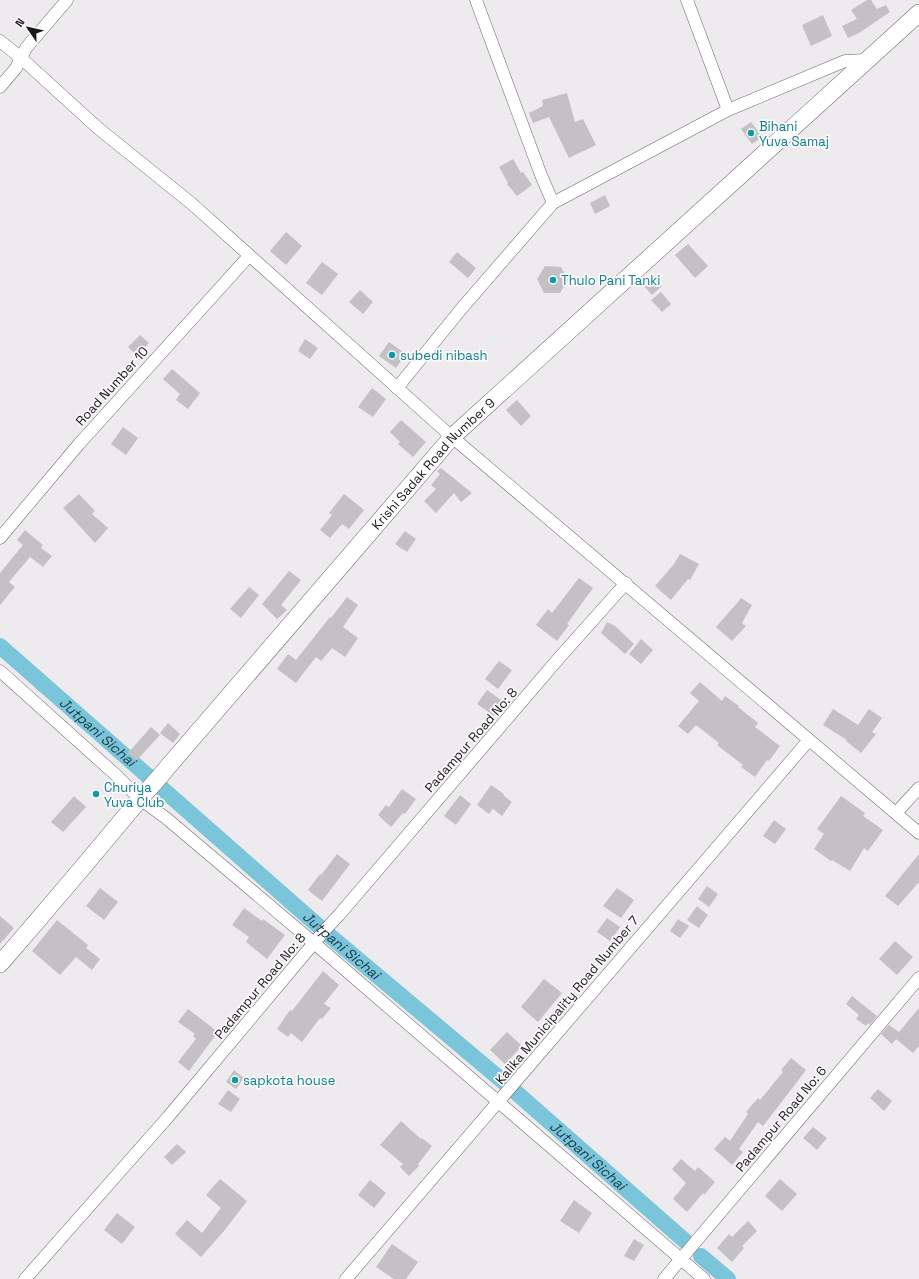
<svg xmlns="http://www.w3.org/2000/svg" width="919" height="1279" viewBox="0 0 919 1279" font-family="'Space Grotesk',sans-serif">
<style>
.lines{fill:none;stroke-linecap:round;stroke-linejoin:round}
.canal{stroke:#7bc5db;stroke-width:16}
.building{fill:#c3c1c3}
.street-casing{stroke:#6b696b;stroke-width:13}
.secondary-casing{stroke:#6b696b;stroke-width:18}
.street{stroke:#fff;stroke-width:12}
.secondary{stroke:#fff;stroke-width:17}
.culture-dot{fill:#0f9aa8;stroke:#fbf8fb;stroke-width:1.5}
.labels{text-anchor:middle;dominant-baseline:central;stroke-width:3.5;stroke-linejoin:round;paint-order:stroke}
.culture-label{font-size:13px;fill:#0d838f;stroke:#fbf8fb;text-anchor:start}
.street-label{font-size:13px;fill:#1a191a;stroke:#fbf8fb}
.water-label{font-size:14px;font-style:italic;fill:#153842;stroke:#fbf8fb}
</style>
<rect width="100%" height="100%" fill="#edebee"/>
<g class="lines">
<g class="canal">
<path id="s1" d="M0,646L324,931L511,1088L685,1241"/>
<path d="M701,1256L728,1279"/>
</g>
</g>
<g class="building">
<path d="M867,0H871L877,9L886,5L890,12L859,33L848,38L842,26L857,19L851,10Z"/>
<path d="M823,15L832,36L811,46L802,25Z"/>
<path d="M567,93L575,122L583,119L596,145L569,158L549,117L533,123L529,113L543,106L542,100Z"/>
<path d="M751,122L762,137L752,144L741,129Z"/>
<path d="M513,159L521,173L523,172L532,185L517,196L507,184L508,183L499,167Z"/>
<path d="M605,195L610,206L595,214L590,203Z"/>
<path d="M286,232L302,246L286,265L270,251Z"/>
<path d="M688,244L708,266L695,278L675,255Z"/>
<path d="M457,252L476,268L468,278L449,262Z"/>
<path d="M322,262L338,274L322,295L306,283Z"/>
<path d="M545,266L561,267L568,280L560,293H544L537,279Z"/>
<path d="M654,277L662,286L652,295L644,286Z"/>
<path d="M360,290L373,302L363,314L349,302Z"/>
<path d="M661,292L671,304L662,312L651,300Z"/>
<path d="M140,335L149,343L137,356L128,347Z"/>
<path d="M305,339L318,348L310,359L298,351Z"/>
<path d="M389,342L406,354L396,368L379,356Z"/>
<path d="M172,369L200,393L188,409L176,400L180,394L163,379Z"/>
<path d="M372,388L386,399L373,417L358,407Z"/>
<path d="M517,400L531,416L521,426L506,410Z"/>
<path d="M401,420L426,442L413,457L398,444L400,442L390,432Z"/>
<path d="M123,427L138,438L126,455L111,444Z"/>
<path d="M441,468L472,493L461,502L454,493L436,513L424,501L436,489L431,485L440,474L437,471Z"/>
<path d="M79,494L95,511L92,514L108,528L95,543L63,508Z"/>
<path d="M344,494L364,510L349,529L342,524L330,538L320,530L332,515L329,513Z"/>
<path d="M25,530L43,545L41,548L52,556L43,567L30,557L9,582L15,587L0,605V573L23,545L17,540Z"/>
<path d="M405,531L416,539L407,552L395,544Z"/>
<path d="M680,554L699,564L690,580L688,579L671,600L655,586L674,564Z"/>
<path d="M289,571L301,580L281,605L287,610L277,619L262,604Z"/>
<path d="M579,578L593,588L567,624L569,625L557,641L536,625L548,609L552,613Z"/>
<path d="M249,587L259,595L241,618L230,609Z"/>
<path d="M347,597L358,605L343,627L358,638L345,657L332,648L321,661L316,657L296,683L277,669L288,654L296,660L330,617L331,618Z"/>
<path d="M741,598L752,605L742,623L746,626L732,641L716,627L737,603Z"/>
<path d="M607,622L615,626L634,644L625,654L601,633Z"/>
<path d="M641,639L653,650L641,664L629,654Z"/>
<path d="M499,661L512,670L498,689L485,679Z"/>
<path d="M700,682L722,701L725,696L739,706L738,707L758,723L755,727L780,746L769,761L767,760L755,777L741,767L743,765L717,745L719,743L696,725L688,734L678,726L699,701L690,693Z"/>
<path d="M487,690L504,702L494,716L477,704Z"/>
<path d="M833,709L858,725L869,709L882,718L872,732L876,734L861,753L846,741L847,740L823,725Z"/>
<path d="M168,723L180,734L173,743L160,733Z"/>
<path d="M151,727L160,735L136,761L128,753Z"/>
<path d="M491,785L504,794L503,795L512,802L502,816L493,809L489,814L477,805Z"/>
<path d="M402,789L416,799L405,814L403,813L391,827L378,815L386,805L389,807Z"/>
<path d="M460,795L471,804L456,825L444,816Z"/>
<path d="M74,796L86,807L63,832L51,822Z"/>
<path d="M841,796L865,813L863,816L883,830L868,851L864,848L850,871L832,860L831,861L814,849L824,834L817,829Z"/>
<path d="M774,820L786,829L775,844L763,836Z"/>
<path d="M337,854L350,864L322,901L308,890L320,874L321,875Z"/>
<path d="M919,854V882L898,906L885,896Z"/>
<path d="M707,886L718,894L709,907L698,899Z"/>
<path d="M100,888L118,902L104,920L86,906Z"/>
<path d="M617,888L634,900L621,918L603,906Z"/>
<path d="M697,906L708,915L699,928L687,920Z"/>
<path d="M244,908L262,921L263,919L285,935L267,959L246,942L249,937L232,925Z"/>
<path d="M0,916L14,928L0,944Z"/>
<path d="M607,918L620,927L610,941L597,932Z"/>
<path d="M678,919L689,926L680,938L670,931Z"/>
<path d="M57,920L88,945L86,948L100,959L92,970L76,957L60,975L32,951Z"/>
<path d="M895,941L913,957L897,975L879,959Z"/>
<path d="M323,971L339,985L324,1004L331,1008L322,1019L320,1018L302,1042L291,1033L288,1037L277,1029L290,1010L292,1011Z"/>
<path d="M544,979L562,993L538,1022L521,1007Z"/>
<path d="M852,996L877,1016L870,1025L868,1023L866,1026L856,1019L859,1015L846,1004Z"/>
<path d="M919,1008V1046L913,1053L896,1039L892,1044L881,1034L889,1025L899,1032Z"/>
<path d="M188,1009L218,1032L189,1071L178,1062L196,1039L193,1036L195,1034L178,1022Z"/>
<path d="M507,1032L522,1046L505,1064L490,1050Z"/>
<path d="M791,1058L806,1070L794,1086L763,1126L758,1122L739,1149L743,1152L732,1165L714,1149L725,1137L730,1141L748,1114L746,1112L758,1098L760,1100L783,1072L781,1070Z"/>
<path d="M234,1070L244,1078L236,1089L226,1082Z"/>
<path d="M878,1089L892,1101L884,1111L870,1098Z"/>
<path d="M228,1090L240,1099L231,1112L218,1104Z"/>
<path d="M401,1121L421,1139L422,1138L432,1146L418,1164L419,1166L409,1176L400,1167L403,1164L380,1145Z"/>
<path d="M813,1127L827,1138L817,1150L803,1138Z"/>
<path d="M177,1144L186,1152L172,1165L164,1157Z"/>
<path d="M681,1159L695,1171L698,1167L715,1182L704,1195L703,1193L687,1212L673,1199L686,1183L672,1169Z"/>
<path d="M220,1179L247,1201L224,1231L201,1257L175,1234L187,1220L202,1233L221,1208L206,1195Z"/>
<path d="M780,1179L797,1194L782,1211L765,1196Z"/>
<path d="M370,1180L386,1193L374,1208L358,1195Z"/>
<path d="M574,1200L592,1213L579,1233L560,1221Z"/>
<path d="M117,1213L135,1227L122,1244L104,1230Z"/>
<path d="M748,1221L757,1231L742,1246L744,1248L732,1262L717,1248L729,1234L732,1237Z"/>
<path d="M634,1239L644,1245L634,1261L624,1256Z"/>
<path d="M392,1244L418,1262L406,1279H394L376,1267Z"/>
</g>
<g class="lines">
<g class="street-casing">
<g id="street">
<path d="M476,0L541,175L553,203"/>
<path d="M687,0L728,110"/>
<path d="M0,41L21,58L99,129L191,203L452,437L919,833"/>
<path d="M0,87L16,68L26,48L67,0"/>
<path d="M397,388L462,308L553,203L728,110L845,61L867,60"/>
<path d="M0,538L79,444L249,256"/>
<path d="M0,671L117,776L140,799L166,818L314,943L704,1279"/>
<path d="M896,813L919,788"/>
<path d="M25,1279L168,1117L324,931L339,915L559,658L626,583"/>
<path d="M346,1279L809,740"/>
<path d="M664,1279L919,978"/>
</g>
</g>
<g class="secondary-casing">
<g id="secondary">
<path id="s2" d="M0,964C45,912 90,859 134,806C144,793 156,782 166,769L452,437L919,13"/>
</g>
</g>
<use href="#street" class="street"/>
<use href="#secondary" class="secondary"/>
</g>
<g class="culture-dot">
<circle cx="751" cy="133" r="4"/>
<circle cx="553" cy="280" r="4"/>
<circle cx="392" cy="355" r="4"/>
<circle cx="96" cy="794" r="4"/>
<circle cx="235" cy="1080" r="4"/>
</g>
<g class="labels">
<g class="culture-label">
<text x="759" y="126">Bihani<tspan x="759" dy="15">Yuva Samaj</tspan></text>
<text x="561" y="280">Thulo Pani Tanki</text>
<text x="400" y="355">subedi nibash</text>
<text x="104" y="787">Churiya<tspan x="104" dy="15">Yuva Club</tspan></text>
<text x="243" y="1080">sapkota house</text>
</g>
<g class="street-label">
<text transform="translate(112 386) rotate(-48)">Road Number 10</text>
<text stroke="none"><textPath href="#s2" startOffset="662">Krishi Sadak Road Number 9</textPath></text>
<text transform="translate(471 740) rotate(-49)">Padampur Road No: 8</text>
<text transform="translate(260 986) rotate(-50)">Padampur Road No: 8</text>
<text transform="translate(567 1000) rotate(-50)">Kalika Municipality Road Number 7</text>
<text transform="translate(781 1119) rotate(-50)">Padampur Road No: 6</text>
</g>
<g class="water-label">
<text stroke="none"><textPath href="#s1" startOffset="130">Jutpani Sichai</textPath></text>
<text stroke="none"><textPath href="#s1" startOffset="454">Jutpani Sichai</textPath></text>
<text stroke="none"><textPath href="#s1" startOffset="778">Jutpani Sichai</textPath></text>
</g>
</g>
<g transform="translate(28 28) rotate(304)" stroke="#fbf8fb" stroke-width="3" paint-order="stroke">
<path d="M0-3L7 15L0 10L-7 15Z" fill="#1a191a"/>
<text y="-6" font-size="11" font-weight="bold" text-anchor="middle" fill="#1a191a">N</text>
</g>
</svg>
